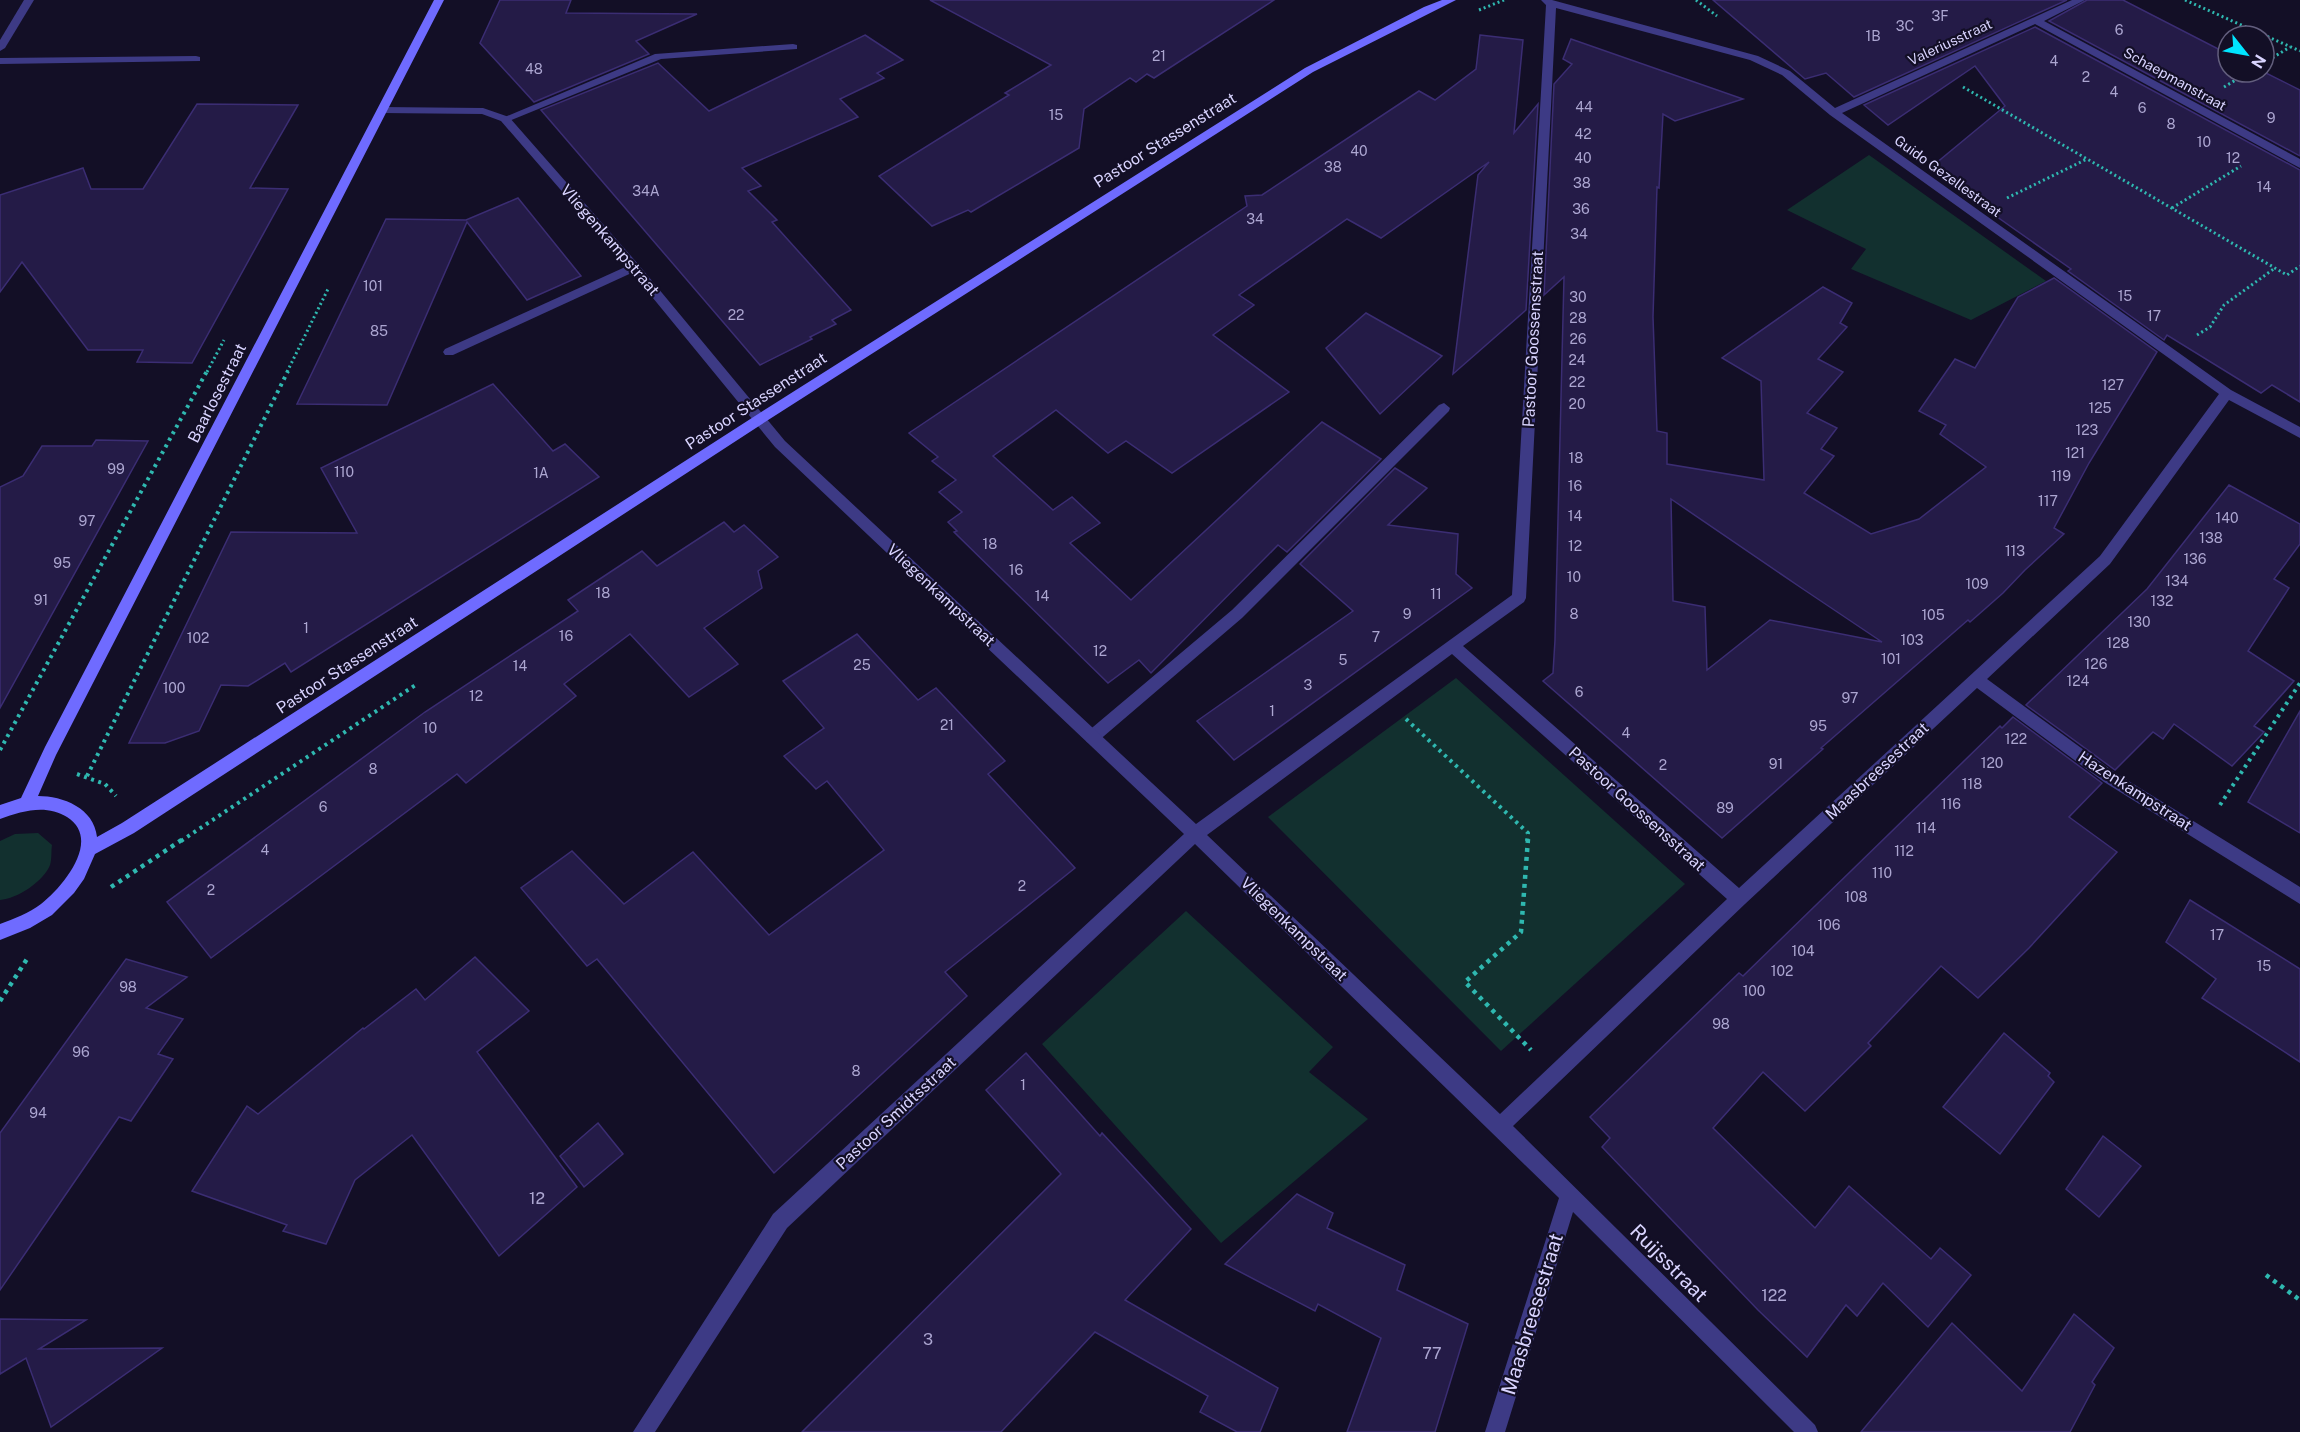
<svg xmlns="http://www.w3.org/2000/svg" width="2300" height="1432" viewBox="0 0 2300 1432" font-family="'Public Sans',sans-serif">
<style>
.green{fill:#12302f}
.building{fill:#241b47;stroke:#3b2d73;stroke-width:1.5;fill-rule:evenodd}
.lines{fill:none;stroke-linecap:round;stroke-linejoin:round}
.path-far2{stroke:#2fb8b0;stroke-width:3;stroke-dasharray:2 3;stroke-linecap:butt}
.path-far1{stroke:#2fb8b0;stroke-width:4;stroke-dasharray:3 4.5;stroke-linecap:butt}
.path{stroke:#2fb8b0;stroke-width:4.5;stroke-dasharray:4 5;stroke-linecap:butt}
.lane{fill:#3d3a85;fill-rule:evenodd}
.street{fill:#3d3a85;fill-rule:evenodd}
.secondary{fill:#6f6bff;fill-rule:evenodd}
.labels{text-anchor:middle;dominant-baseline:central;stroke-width:4.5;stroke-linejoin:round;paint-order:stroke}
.number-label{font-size:14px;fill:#aca6d1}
.far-street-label{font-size:14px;fill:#d9d4ff;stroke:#130f26}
.street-label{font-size:16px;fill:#d9d4ff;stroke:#130f26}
.near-number-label{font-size:16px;fill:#aca6d1}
.near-street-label{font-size:20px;fill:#d9d4ff;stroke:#130f26}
</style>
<rect width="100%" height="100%" fill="#130f26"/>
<g class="green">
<path d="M1869,155L2046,281L1971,320L1851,269L1866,249L1787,210Z"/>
<path d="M1456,678L1685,884L1501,1051L1268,817Z"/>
<path d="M38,833L52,845C51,851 52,859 50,865C44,881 17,899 0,900V841L15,834Z"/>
<path d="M1186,911L1333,1047L1309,1072L1368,1119L1221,1243L1042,1044Z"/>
</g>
<g class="building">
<path d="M500,0H571L566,13L697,14L636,41L649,54L534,102L480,43Z"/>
<path d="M930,0H1274L1154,78L1147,74L1136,82L1130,78L1084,109L1079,148L971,212L968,210L932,226L879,176L1009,95L1005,93L1051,65Z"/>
<path d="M1713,0H2067L1854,97L1826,73L1805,79Z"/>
<path d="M2087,0H2123L2228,54V72H2264L2300,90V156L2049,21Z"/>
<path d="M2035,27L2300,170V402L2272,385L2261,393L2167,335L2164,340L2068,271L2071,269L1929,169L2005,106L1975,66L1888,125L1864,105Z"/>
<path d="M865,35L903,60L877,73L884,78L840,99L858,117L742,168L761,186L748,191L777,220L772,222L851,310L832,320L836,324L810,337L812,339L760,365L541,110L658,63L709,111Z"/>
<path d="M1480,35L1523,40L1514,133L1538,104L1526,310L1453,374L1478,175L1489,162L1381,238L1347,219L1239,295L1254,305L1213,335L1289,392L1172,473L1126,441L1108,453L1056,410L993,456L1053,510L1072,497L1100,523L1070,543L1131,600L1322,422L1381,459L1287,552L1278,545L1151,673L1139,660L1108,683L954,532L957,531L948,522L962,512L939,492L956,480L932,461L938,457L909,433L1247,206L1245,196L1262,195L1419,91L1435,100L1476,69Z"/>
<path d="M1571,39L1743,99L1675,121L1663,114L1659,188L1657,187L1653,317L1657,431L1667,433V464L1764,480L1761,381L1722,358L1823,287L1852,303L1840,323L1847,327L1818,359L1843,372L1807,413L1837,428L1821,449L1834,456L1804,493L1871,534L1919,519L1986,467L1940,434L1946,425L1919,411L1955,359L1975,368L2018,297L2054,278L2157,352L2089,463L2054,528L2064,534L2025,570L2003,593L1970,622L1968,620L1821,748L1823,749L1722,838L1543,681L1553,673L1555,640L1564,277L1544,295L1554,84L1572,64L1563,59ZM1671,499L1800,587L1882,642L1770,620L1707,670L1705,607L1673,601Z"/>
<path d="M197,104L298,105L250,188L288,189L192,363L137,362L143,350H88L22,262L0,292V195L83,168L91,189H143Z"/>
<path d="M518,198L581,276L527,300L467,222L387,405L297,404L386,219L466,220Z"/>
<path d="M1366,313L1442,356L1380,414L1326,348Z"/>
<path d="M493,384L553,451L565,444L599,477L291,672L285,663L248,686L221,685L199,731L165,743H129L231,532L357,533L321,468Z"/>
<path d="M96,440L148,441L0,708V487L23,476L42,446H92Z"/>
<path d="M1395,468L1427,488L1388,525L1458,534L1456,574L1472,588L1234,760L1197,721L1353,611L1300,564Z"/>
<path d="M2229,485L2300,524V544L2274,579L2289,588L2248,651L2294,681L2254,726L2264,732L2232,766L2174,724L2163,739L2153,732L2115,770L2026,705L2147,589Z"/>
<path d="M724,522L734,532L744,525L778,557L758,571L762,588L704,628L738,664L689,697L630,634L564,684L576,696L466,783L457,774L211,958L167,902L425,712L578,611L568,600L642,551L657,566Z"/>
<path d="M857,634L918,700L936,688L1005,761L988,774L1075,868L945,972L967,996L774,1173L597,959L587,966L521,888L572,851L624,904L693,852L769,935L884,850L827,781L816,789L784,756L824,728L783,681Z"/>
<path d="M2300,711V833L2248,802Z"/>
<path d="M2013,717L2102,783L2069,817L2117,852L2029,948L1978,998L1941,966L1868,1043L1871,1046L1805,1111L1763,1072L1713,1128L1815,1228L1849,1186L1931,1259L1940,1248L1971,1275L1928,1327L1883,1283L1857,1316L1846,1305L1807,1357L1758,1310L1602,1147L1610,1138L1590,1117L1739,973L1743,976L2000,726L2002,728Z"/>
<path d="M2190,900L2300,969V1062L2202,998L2216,979L2166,942Z"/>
<path d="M475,957L529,1011L477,1052L577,1187L499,1256L412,1135L355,1180L326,1244L283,1231L287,1225L192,1191L247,1106L258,1114L363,1028L364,1029L416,989L425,1000Z"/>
<path d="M126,959L187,977L146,1008L183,1019L158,1054L173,1059L131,1121L119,1117L0,1290V1133Z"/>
<path d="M2004,1033L2050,1073L2048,1076L2054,1082L2000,1154L1943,1107Z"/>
<path d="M1026,1053L1100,1136L1102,1133L1191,1229L1125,1300L1278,1388L1260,1432H1237L1200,1412L1208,1396L1095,1332L1001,1432H802L1061,1174L986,1090Z"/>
<path d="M598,1123L623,1154L584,1187L560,1156Z"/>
<path d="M2103,1136L2141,1166L2099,1217L2066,1189Z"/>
<path d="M1297,1194L1333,1213L1327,1228L1405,1265L1397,1290L1468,1324L1435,1432H1347L1381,1338L1318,1304L1315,1311L1225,1264Z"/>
<path d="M2074,1314L2114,1348L2092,1382L2095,1385L2070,1432H1861L1952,1323L2022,1391Z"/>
<path d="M0,1319L86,1320L39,1349L162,1348L51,1427L26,1358L0,1374Z"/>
</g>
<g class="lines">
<g class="path-far2">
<path d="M1696,0L1717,16"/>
<path d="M2185,0L2300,51"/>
<path d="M1479,10L1504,0"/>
<path d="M2264,63L2290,47"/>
<path d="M1963,87L2287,275L2300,266"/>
<path d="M2224,87L2249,72"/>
<path d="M2007,198L2087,159"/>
<path d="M2172,208L2241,166"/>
<path d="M2197,335L2210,327L2224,305L2275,268"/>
<path d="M207,372L224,340"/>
<path d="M287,372L329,287"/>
</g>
<g class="path-far1">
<path d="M1406,719L1528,833L1527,841"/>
<path d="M0,750L207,371"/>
<path d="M77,774L105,784L116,796"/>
<path d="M87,776L288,371"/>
<path d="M2220,805L2300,683"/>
<path d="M181,841L417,684"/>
</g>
<g class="path">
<path d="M1528,839L1521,932L1465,982L1531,1050"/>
<path d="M111,887L183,839"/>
<path d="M0,1001L27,959"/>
<path d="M2266,1275L2300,1300"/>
</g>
<g class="lane">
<path d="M793,44L797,45V49L661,59L509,121H501L500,119L655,54Z"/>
<path d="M196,56L200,57V61L0,64V58Z"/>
<path d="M634,263L638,264V270L453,355H445L443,352L445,349Z"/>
<path d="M1444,403L1450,408L1449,411L1242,618L1097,742L1092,744L1087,742L1084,737L1087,732L1232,610L1439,405Z"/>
</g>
<g class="street">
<path d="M24,0H34L5,48L0,51V40Z"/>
<path d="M1541,0H1552L1758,56L1790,71L1835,108L2072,0H2085L2044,21L2300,159V168L2035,24L1842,113L2231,390L2300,427V438L2229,400L2110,564L1987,679L2114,772L2300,887V904L2104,782L1977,688L1745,904L1513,1126L1815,1425L1818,1432H1794L1573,1212L1505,1432H1485L1559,1198L1195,844L787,1228L655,1432H633L773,1214L1184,834L775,447L630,270L501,121L482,114L382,113L377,110L382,107L483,108L509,117L638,264L785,441L1196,824L1512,595L1546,5ZM1556,8L1750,60L1782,75L1830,115L2219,394L2100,556L1739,888L1463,646L1524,602L1526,598ZM1452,654L1727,899L1500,1114L1207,835Z"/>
</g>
<path class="secondary" d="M434,0H444L56,755L38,796C63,796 94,808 97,837L122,823L755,416L1305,68L1424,7L1442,0H1456L1313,72L765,422L134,833L95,854L84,879L74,893L52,915L30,928L0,940V924C14,919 29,913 41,904C64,886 102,839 67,817C46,804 22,811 0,819V805L21,798L45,747Z"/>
</g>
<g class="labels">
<g class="number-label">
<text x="1940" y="16">3F</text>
<text x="1905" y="26">3C</text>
<text x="2119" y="30">6</text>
<text x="1873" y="36">1B</text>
<text x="1159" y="56">21</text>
<text x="2054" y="61">4</text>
<text x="534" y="69">48</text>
<text x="2086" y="77">2</text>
<text x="2114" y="92">4</text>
<text x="1584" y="107">44</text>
<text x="2142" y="108">6</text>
<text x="1056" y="115">15</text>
<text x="2271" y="118">9</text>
<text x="2171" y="124">8</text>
<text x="1583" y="134">42</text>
<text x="2204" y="142">10</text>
<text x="1359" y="151">40</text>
<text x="1583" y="158">40</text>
<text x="2233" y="158">12</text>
<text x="1333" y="167">38</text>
<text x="1582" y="183">38</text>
<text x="2264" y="187">14</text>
<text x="646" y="191">34A</text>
<text x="1581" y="209">36</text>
<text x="1255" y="219">34</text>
<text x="1579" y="234">34</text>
<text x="373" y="286">101</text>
<text x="2125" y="296">15</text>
<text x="1578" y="297">30</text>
<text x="736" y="315">22</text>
<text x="2154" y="316">17</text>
<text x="1578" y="318">28</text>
<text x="379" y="331">85</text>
<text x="1578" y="339">26</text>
<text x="1577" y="360">24</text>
<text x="1577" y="382">22</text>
<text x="2113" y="385">127</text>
<text x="1577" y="404">20</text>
<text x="2100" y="408">125</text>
<text x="2087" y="430">123</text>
<text x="2075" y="453">121</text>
<text x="1576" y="458">18</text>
<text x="116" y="469">99</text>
<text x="344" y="472">110</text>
<text x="541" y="473">1A</text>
<text x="2061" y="476">119</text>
<text x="1575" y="486">16</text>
<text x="2048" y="501">117</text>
<text x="1575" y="516">14</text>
<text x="2227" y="518">140</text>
<text x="87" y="521">97</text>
<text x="2211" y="538">138</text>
<text x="990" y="544">18</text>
<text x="1575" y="546">12</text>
<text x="2015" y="551">113</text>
<text x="2195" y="559">136</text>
<text x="62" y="563">95</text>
<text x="1016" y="570">16</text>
<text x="1574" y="577">10</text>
<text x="2177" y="581">134</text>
<text x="1977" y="584">109</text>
<text x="603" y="593">18</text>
<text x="1436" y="594">11</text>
<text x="1042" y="596">14</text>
<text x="41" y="600">91</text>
<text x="2162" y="601">132</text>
<text x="1407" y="614">9</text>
<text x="1574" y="614">8</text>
<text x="1933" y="615">105</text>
<text x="2139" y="622">130</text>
<text x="306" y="628">1</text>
<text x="566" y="636">16</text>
<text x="1376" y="637">7</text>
<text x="198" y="638">102</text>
<text x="1912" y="640">103</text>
<text x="2118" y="643">128</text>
<text x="1100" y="651">12</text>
<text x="1891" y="659">101</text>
<text x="1343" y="660">5</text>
<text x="2096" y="664">126</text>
<text x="862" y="665">25</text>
<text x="520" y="666">14</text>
<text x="2078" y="681">124</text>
<text x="1308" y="685">3</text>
<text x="174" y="688">100</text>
<text x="1579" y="692">6</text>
<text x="476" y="696">12</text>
<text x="1850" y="698">97</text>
<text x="1272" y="711">1</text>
<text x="947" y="725">21</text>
<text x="1818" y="726">95</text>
<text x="430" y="728">10</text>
<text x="1626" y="733">4</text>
<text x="2016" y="739">122</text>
<text x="1992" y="763">120</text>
<text x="1776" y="764">91</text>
<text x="1663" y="765">2</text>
<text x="373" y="769">8</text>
<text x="1972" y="784">118</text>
<text x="1951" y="804">116</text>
<text x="323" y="807">6</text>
<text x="1725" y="808">89</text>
<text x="1926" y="828">114</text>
<text x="265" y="850">4</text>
<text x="1904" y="851">112</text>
<text x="1882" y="873">110</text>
<text x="1022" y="886">2</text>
<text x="211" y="890">2</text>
<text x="1856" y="897">108</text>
<text x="1829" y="925">106</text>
<text x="2217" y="935">17</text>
<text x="1803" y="951">104</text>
<text x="2264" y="966">15</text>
<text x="1782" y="971">102</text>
<text x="128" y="987">98</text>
<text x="1754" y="991">100</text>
<text x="1721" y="1024">98</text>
<text x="81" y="1052">96</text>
<text x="856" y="1071">8</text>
<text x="1023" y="1085">1</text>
<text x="38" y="1113">94</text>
</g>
<g class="far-street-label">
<text transform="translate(1950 42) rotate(-25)">Valeriusstraat</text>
<text transform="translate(2175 79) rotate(29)">Schaepmanstraat</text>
<text transform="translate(1948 176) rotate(36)">Guido Gezellestraat</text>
</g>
<g class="street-label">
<text transform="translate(1165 140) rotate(-32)">Pastoor Stassenstraat</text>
<text transform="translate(610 240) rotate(49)">Vliegenkampstraat</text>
<text transform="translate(1533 339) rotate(-87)">Pastoor Goossensstraat</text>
<text transform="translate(217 393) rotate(-63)">Baarlosestraat</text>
<text transform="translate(756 401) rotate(-33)">Pastoor Stassenstraat</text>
<text transform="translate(941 595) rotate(43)">Vliegenkampstraat</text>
<text transform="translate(347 665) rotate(-33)">Pastoor Stassenstraat</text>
<text transform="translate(1877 771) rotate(-43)">Maasbreesestraat</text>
<text transform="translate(2135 791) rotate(33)">Hazenkampstraat</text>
<text transform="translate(1637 809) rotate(42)">Pastoor Goossensstraat</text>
<text transform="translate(1294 929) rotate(44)">Vliegenkampstraat</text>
<text transform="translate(896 1113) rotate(-43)">Pastoor Smidtsstraat</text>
</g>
<g class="near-number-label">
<text x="537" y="1198">12</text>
<text x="1774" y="1295">122</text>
<text x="928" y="1339">3</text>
<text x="1432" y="1353">77</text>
</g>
<g class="near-street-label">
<text transform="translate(1669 1263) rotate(45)">Ruijsstraat</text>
<text transform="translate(1532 1314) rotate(-73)">Maasbreesestraat</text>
</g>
</g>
<g transform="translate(2246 54) rotate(121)"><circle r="28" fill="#130f26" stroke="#625e7d" stroke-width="1.5"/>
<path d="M0-4.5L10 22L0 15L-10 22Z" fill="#00e5ff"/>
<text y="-9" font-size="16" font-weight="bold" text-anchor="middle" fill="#d9d4ff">N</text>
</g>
</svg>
